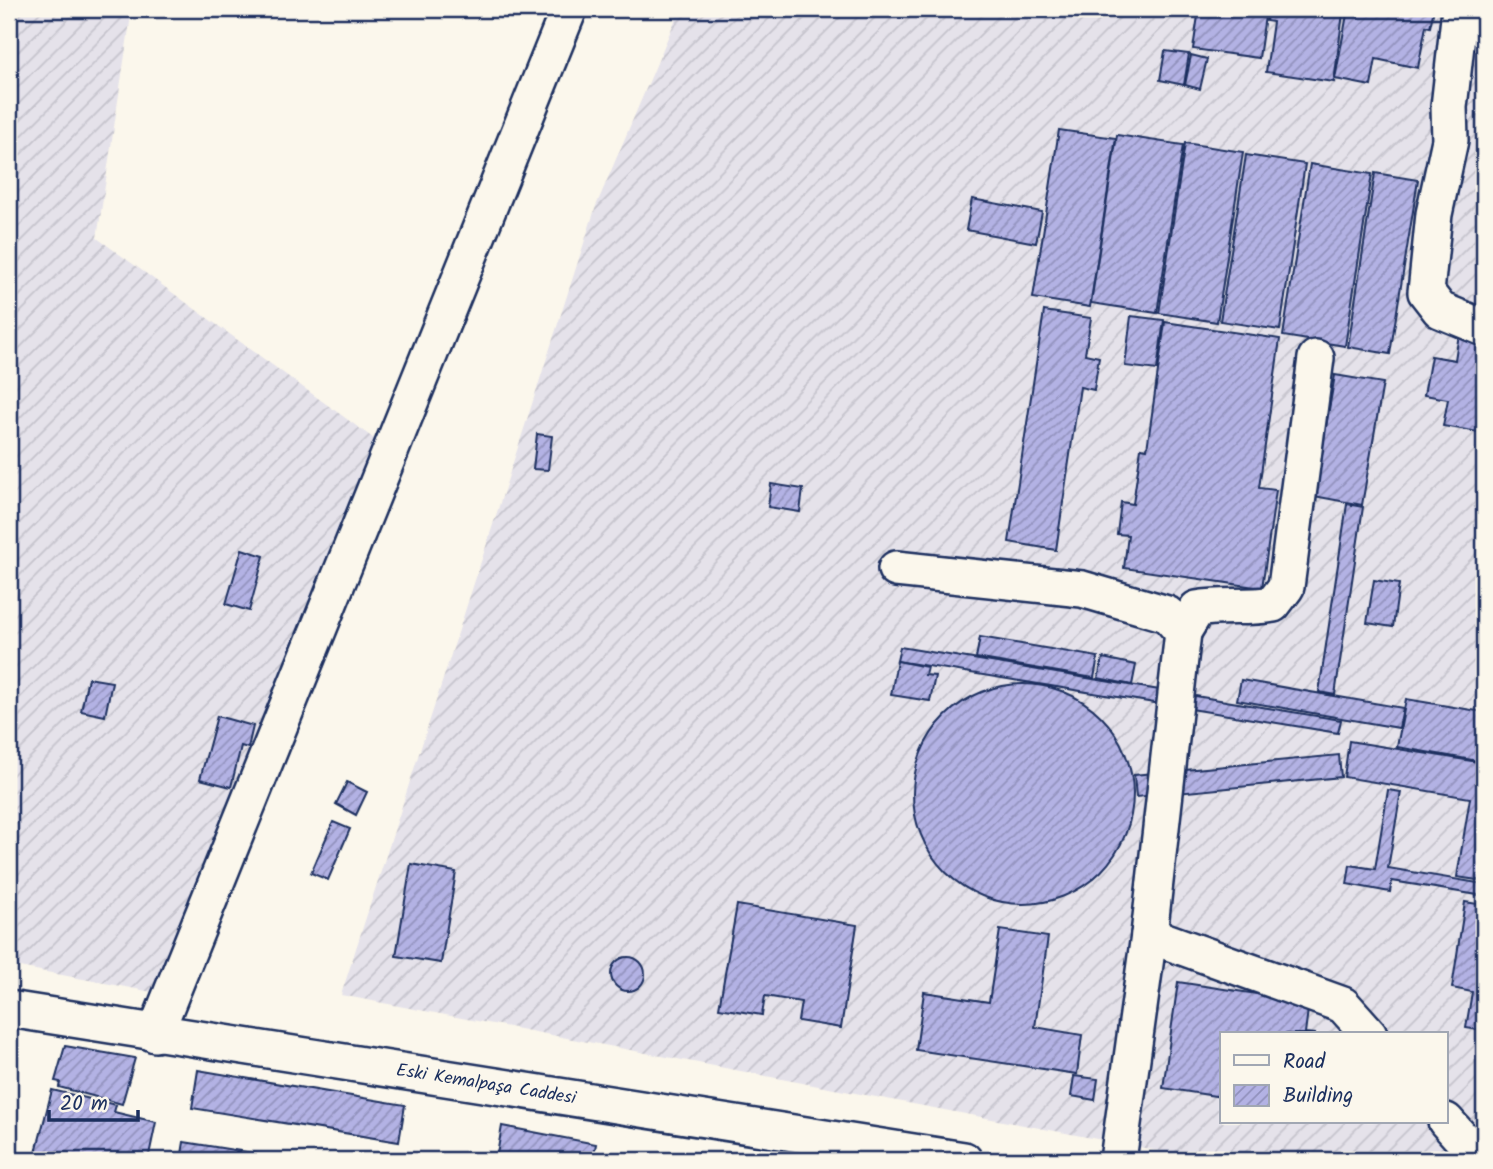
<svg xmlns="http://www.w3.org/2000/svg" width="1493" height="1169" viewBox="0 0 1493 1169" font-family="Kalam,sans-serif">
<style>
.industrial{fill:url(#industrial-furrows);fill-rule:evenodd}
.building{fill:url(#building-hatch);stroke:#1b2f5e;stroke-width:2}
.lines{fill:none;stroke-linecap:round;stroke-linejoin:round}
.minor-casing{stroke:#1b2f5e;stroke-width:40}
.minor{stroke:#fbf7ec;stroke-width:35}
.labels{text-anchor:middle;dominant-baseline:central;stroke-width:6;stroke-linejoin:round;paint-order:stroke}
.street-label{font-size:18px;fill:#1b2f5e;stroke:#fbf7ec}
</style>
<defs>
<pattern id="industrial-furrows" width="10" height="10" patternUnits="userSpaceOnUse" patternTransform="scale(1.75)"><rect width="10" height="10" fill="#e5e2ea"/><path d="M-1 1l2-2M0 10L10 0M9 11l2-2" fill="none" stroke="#c4c2cb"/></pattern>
<pattern id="building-hatch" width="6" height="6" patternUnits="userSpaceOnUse" patternTransform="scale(1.75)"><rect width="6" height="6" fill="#b3b2e4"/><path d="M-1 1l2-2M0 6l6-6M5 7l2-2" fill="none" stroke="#9191bc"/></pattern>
</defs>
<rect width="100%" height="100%" fill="#fbf7ec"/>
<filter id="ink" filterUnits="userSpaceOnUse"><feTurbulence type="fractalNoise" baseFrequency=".0143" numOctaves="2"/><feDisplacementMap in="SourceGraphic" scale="14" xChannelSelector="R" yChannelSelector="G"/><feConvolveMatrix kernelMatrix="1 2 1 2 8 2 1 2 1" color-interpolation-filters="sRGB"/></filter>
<g filter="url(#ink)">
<g class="industrial">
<path d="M9,9H132L97,238L384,446L152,992L9,965Z"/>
<path d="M680,9H1484V1160H1207L341,995L596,206ZM1222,1034H1446V1122H1222Z"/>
</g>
<g class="building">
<path d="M1199,9H1266L1259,58L1193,49Z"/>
<path d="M1268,9H1311L1343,13L1334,82L1266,72L1273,22L1266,21Z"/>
<path d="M1348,9H1434L1430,27L1426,26L1418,68L1376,59L1371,86L1335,79Z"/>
<path d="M1165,51L1189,54L1184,85L1160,80Z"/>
<path d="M1191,55L1207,59L1200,89L1185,85Z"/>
<path d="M1059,130L1116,138L1090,307L1033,298Z"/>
<path d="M1117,135L1183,145L1157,313L1091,303Z"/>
<path d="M1185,143L1243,152L1217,322L1159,313Z"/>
<path d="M1246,155L1305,164L1280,330L1220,321Z"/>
<path d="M1310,164L1372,174L1345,346L1283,336Z"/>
<path d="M1375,173L1418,180L1390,354L1348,347Z"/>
<path d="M972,199L1042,212L1036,243L966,230Z"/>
<path d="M1044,311L1091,318L1085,354L1099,357L1094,390L1080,387L1056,550L1009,542Z"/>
<path d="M1131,316L1164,320L1157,370L1125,366Z"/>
<path d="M1165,322L1280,339L1259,488L1276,490L1262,588L1124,568L1128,535L1117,534L1121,502L1133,504L1141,448L1147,449Z"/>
<path d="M1459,334L1484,339V433L1443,426L1448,399L1424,395L1431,356L1455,360Z"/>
<path d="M1335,375L1383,383L1362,505L1314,496Z"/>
<path d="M537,434L552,436L548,470L533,469Z"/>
<path d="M771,484L803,489L800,512L768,507Z"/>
<path d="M1347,504L1363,507L1335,695L1319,692Z"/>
<path d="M242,549L264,556L249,611L226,604Z"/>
<path d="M1374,580L1399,584L1393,627L1367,623Z"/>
<path d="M980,637L1098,657L1094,678L976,658Z"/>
<path d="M900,647L1341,720L1338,733L897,661Z"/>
<path d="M1103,658L1136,665L1132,685L1098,678Z"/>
<path d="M897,661L927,667L925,675L935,676L930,701L891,695Z"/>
<path d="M88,678L112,682L105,716L81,711Z"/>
<path d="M1241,680L1403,708L1399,728L1237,700Z"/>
<circle cx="1023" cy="794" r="110"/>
<path d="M1406,699L1484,712V762L1397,747Z"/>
<path d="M217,716L253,726L248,748L241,746L231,787L200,779Z"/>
<path d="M1349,741L1484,763V881L1457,877L1470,798L1344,777Z"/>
<path d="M1339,755L1341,777L1136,797L1134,775Z"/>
<path d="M347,782L367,792L356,815L336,804Z"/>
<path d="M1388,790L1401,792L1388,868L1484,884V896L1392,881L1390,892L1347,884L1350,865L1375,869Z"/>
<path d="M333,822L350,829L328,880L311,873Z"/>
<path d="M411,864L456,872L441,963L396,956Z"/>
<path d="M1465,902L1484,905V1031L1466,1028L1472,992L1452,988Z"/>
<path d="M737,905L857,925L841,1028L798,1021L801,1002L765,996L762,1015L719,1008Z"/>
<path d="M1000,930L1048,937L1035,1027L1082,1035L1077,1074L916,1050L924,992L989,1002Z"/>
<circle cx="628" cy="974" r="17"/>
<path d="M1178,982L1309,1002L1305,1033L1316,1034H1222V1097L1163,1088Z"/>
<path d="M65,1046L135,1058L122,1104L59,1087L60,1082L55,1081Z"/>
<path d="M198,1070L405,1105L399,1142L192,1108Z"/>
<path d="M1074,1076L1098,1079L1095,1100L1071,1096Z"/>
<path d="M52,1090L116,1105L114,1112L156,1122L148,1160H34Z"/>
<path d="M502,1126L596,1144L593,1160H496Z"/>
<path d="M184,1142L296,1160H181Z"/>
</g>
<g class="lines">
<g class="minor-casing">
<g id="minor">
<path d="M1460,9L1449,107L1450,140L1434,214L1426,292L1440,310L1484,328"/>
<path d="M896,569L1082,589L1167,614L1183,632L1149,935L1118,1160"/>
<path d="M1183,632L1197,609C1223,604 1247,609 1273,604L1286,587L1316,358"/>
<path d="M1149,935L1343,1005L1369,1034"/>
<path id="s1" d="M9,1009L964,1160"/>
<path d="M155,1034L569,9"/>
<path d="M1446,1121L1481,1160"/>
</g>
</g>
<use href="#minor" class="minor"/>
</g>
</g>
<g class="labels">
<g class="street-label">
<text stroke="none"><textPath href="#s1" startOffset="483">Eski Kemalpaşa Caddesi</textPath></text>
</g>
</g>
<rect width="1493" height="1169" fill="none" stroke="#fbf7ec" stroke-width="35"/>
<rect x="18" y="18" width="1458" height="1134" fill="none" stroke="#1b2f5e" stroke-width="2.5" filter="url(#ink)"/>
<rect x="1220" y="1032" width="228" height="91" fill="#fbf7ec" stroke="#a1a7b3" stroke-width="2"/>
<rect x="1234" y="1055" width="35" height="10" fill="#fbf7ec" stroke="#a1a7b3" stroke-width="2"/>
<text x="1283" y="1068" font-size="21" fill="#1b2f5e">Road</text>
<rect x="1234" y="1085" width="35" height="21" fill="url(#building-hatch)" stroke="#a1a7b3" stroke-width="2"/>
<text x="1283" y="1102" font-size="21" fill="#1b2f5e">Building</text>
<path d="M49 1110v10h89v-10" fill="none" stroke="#1b2f5e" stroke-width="3.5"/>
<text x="60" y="1110" font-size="21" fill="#1b2f5e" stroke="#fbf7ec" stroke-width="5" paint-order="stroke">20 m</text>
</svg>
